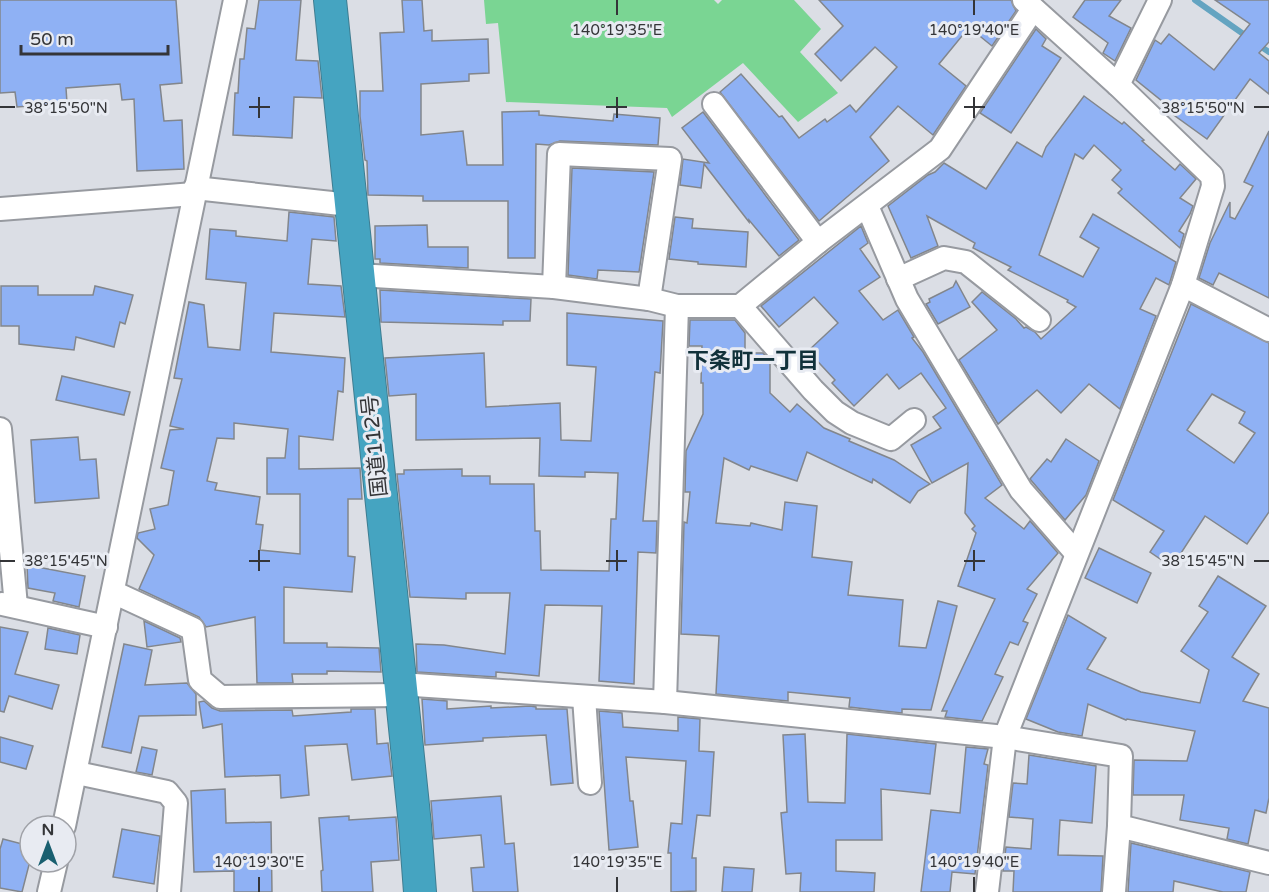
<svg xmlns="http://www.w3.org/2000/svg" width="1269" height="892" viewBox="0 0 1269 892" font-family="'Varela Round','Noto Sans JP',sans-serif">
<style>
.green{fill:#7ad593}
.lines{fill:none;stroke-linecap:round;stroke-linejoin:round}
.stream{stroke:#64a4c1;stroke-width:6}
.building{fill:#8fb1f4;stroke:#82868c;stroke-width:1.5;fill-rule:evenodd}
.minor-casing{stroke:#979aa0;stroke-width:26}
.highway-casing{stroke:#3f7d91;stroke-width:34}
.minor{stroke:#fff;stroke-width:22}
.highway{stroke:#45a4c1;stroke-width:32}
.ticks{fill:none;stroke:#343538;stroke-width:2}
.labels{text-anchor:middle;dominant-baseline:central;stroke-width:6;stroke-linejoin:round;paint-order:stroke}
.street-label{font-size:21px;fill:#343538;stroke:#e8ebf2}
.neighbourhood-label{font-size:22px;font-weight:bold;fill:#11313a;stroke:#e8ebf2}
.ticks-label{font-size:15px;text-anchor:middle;fill:#343538;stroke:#e8ebf2;stroke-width:6;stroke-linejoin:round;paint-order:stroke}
</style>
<rect width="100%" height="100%" fill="#dbdee5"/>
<path class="green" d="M484,0H714L718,4L722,0H794L821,29L800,52L838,93L798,122L743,63L672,117L667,108L506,102L498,23L486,24Z"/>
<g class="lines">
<g class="stream">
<path d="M1195,0L1249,38"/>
<path d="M1257,44L1269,52"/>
</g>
</g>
<g class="building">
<path d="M0,0H176L182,83L160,85L164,121L182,120L184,169L137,171L134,99L122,100L120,84L66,88L67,103L17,107L15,92L0,93Z"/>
<path d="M259,0H301L296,60L318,61L322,98L294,97L292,138L233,135L235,93H238L240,59H244L247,28L255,29Z"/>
<path d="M402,0H422L424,31L432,30V41L488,39L489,73L469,74V81L421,84V135L463,131L467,165H503L502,112L539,111V115L613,121L614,114L660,118L658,145L560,141L549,145L536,144L535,258H508V201H423V196L368,195L367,161L365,160L360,116V91H383L380,33L404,32Z"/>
<path d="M819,0H1011L1016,11L992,46L971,29L967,33L966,31L939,64L966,86L933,135L898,106L870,137L889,161L819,221L720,92L741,74L779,117L782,116L799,138L825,119L827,122L850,105L856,112L897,67L875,47L841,81L815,54L843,26Z"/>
<path d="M1085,0H1121L1109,16L1131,28L1115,61L1103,53L1108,43L1073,17Z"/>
<path d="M1215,0H1269V42L1259,53L1269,61V94L1250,79L1207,139L1171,113L1173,110L1136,80L1155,40L1161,44L1169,34L1214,70L1250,24Z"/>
<path d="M1036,29L1046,39L1042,46L1061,58L1011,133L980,113Z"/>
<path d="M1084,96L1122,124L1124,122L1144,140L1142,141L1175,170L1180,164L1196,179L1180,198L1193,206L1190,214L1179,231L1184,234L1180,248L1118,193L1122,189L1112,180L1121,170L1094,145L1083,159L1075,154L1039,255L1083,277L1099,248L1080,237L1093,214L1176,262L1169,285L1156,278L1140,309L1156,316L1120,409L1089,384L1061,413L1037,390L998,424L959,360L997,330L972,302L982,292L1016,319L1024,328L1026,327L1035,332L1041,339L1076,307L1067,302L1068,300L1008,270L1011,267L973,248L975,243L927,216L938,246L911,258L888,206L928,175L935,172L944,163L986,189L1017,142L1042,157L1046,147Z"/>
<path d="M703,112L799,240L779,256L749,220V222L704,164L701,188L680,185L683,159L709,163L682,128Z"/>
<path d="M1269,131V298L1219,273L1213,285L1199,278L1210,243L1230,202V217L1235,219L1253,186L1244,182Z"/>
<path d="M572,168L654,172L639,272L598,270L597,279L568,275Z"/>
<path d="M289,212L334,217L336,241L312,239L308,284L341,286L345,317L274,313L271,352L345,358L343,392L338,391L333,440L299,436V469L360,468L362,499H348V556L355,557L352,592L284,587V643H327V647L379,648L381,672L327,671V674H292L293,683H257L255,617L206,627L199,617L139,589L154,555L137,538L138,533L155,529L150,509L168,505L174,471L161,468L170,430L184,429L170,426L182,379L174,378L189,302L204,305L208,347L240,350L246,283L206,279L210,229L236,231V236L287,241ZM234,423L288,429L285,458H267V494H300V554L260,550L263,525L256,524L260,497L215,490L217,483L207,481L217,438L234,439Z"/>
<path d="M675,217L693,219L692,228L748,232L746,267L698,264V262L669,259Z"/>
<path d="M427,225L428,247H468V268L380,263V259H375V226Z"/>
<path d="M861,226L868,243L860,249L880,277L859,291L883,320L898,310L914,337L912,338L923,352L1002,485L985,498L1024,529L1030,521L1058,553L1027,589L1037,594L1023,621L1028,623L1018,645L1010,642L995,674L1003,677L982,721L945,717L947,711H942L995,599L958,586L976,533L972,529L975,526L965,513L968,463L932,483L911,445L941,428L933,417L946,408L921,373L899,389L887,374L854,406L832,383L835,380L808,351L838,323L814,297L779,327L761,306Z"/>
<path d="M956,281L970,307L938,324L926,304L930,302L929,299L953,287Z"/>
<path d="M1,286H38V295H93L95,286L133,295L125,324L120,322L114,347L76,337L74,350L19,344V326H1Z"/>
<path d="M380,290L531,299L530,321H503V325L381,322Z"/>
<path d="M1191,304L1269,343V512L1247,544L1205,516L1172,567L1150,552L1164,531L1113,500ZM1212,394L1245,412L1239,423L1255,433L1234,463L1187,430Z"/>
<path d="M567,313L663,321L660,373L655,372L643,521H657L656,553L638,552L634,684L599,681L602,606L545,605L539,676L496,672V677L417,672L416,644L444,645L505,654L510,593H466V599L410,597L397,474H404V470L462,469V476H490V484H534L535,531H540L541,570L609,571L611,519H616L618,473L585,472V477L539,476L540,438L416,440V394L389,396L385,358L484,353L486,407L560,403L561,440L591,441L596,367L567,365Z"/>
<path d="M690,320H735L745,333V353H763L770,361V393L790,412L797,404L824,428L850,439L849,441L894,460L930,484L918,491L910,503L873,479L872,483L807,452L797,481L751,466L749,470L724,458L716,523L750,526L751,523L782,530L785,502L817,506L812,557L852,562L848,595L903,600L899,646L926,648L938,601L957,606L931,710L902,709V713L849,707L850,698L788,692V701L716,694L719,636L681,634L684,522L687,523L690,492H685L686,451L703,414V383H701L702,346H689Z"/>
<path d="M62,376L130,392L124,415L56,400Z"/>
<path d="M78,437L80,460L96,459L99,498L35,503L31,440Z"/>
<path d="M1066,439L1099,461L1086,495L1065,520L1030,479L1047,459L1051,462Z"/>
<path d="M1099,548L1151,573L1137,603L1085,578Z"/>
<path d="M27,565L85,576L79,607L53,601L55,593L28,588Z"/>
<path d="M1218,576L1266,606L1232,657L1259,674L1243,701L1269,708V798L1266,813L1255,810L1248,844L1227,839L1229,828L1180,820L1184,795H1133L1134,760L1187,761L1195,731L1127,719L1126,720L1088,704L1082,736L1058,732L1026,719L1068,615L1106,638L1087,669L1141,692L1200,703L1209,670L1181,651L1208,612L1199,606Z"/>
<path d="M144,621L180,638L181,642L147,647Z"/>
<path d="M0,627L28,632L15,674L59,685L52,709L9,696L4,712L0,711Z"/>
<path d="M48,628L80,635L77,654L45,649Z"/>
<path d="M124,644L152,650L145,685L187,683L196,694V715L139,716L131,753L102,747Z"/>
<path d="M422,699L447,701V709L491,706V708L530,706L536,707V709H567L573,783L551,785L546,735L483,738V741L425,745Z"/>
<path d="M204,701L212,708L220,711L292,710L293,716L351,712V709H375L377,744L388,743L392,776L352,780L347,744L305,746L309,795L281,798L280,775L225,777L222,724L203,728L199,702Z"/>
<path d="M599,711L622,713L623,727L678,731V717L700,719L699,751L714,752L710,816L697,815L692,858H696V891L671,892V853H668L671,823L682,824L686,761L626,757L630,801H633L638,847L609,850Z"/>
<path d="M805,734L808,802L845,803L847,734L936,744L930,794L881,789L882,840H836V871L875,873L874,892H800L801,873L786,874L781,813L787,812L783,735Z"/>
<path d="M0,737L33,746L26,769L0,762Z"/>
<path d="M142,747L157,750L152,775L136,772Z"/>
<path d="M966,747L988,749L984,764L988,765L975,874L952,872L950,892H921L931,810L960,813Z"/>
<path d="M1029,755L1096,766L1092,823L1060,820L1058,855L1103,856L1101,892H1013L1014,871H1003L1006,847L1031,849L1033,819L1009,817L1013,783L1027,784Z"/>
<path d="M225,789L226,823L271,822L272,892H234V871L194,872L191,791Z"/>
<path d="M501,796L505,844L514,843L518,892H473L471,868L484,867L481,835L434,839L431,801Z"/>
<path d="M349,816V820L396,817L399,860L371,862L373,892H322L321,871L323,870L319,818Z"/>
<path d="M122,829L160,836L154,884L113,877Z"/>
<path d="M3,839L30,846V861L22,892L0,888V849Z"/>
<path d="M1131,843L1250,872L1246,892H1223L1174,881L1173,892H1128Z"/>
<path d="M724,867L754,869L752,892H722Z"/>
</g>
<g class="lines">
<g class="minor-casing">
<g id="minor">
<path d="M1118,85L1160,0"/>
<path d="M714,104L818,242"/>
<path d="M195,188L350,205"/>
<path d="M867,206L907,299L1021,490L1076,553"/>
<path d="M0,209L194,194"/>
<path d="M358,275L554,287L649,299L677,306H740L818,242L940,149L1033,9"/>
<path d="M898,279L944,258L966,262L1039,320"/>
<path d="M1183,285L1269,330"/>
<path d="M554,287L559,154L670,159L649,299"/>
<path d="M740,306L813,390L835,412L852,423L891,439L914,420"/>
<path d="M0,429L16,606"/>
<path d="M113,592L193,629L200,680L220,697L401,695"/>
<path d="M2,604L106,627"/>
<path d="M400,684L665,702L1005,737L1121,756L1119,826L1269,863"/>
<path d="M584,697L590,783"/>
<path d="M665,702L677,306"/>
<path d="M77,773L167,792L176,803L169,892"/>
<path d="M64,826L235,0"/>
<path d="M49,892L56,862"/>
<path d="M987,892L1005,737L1183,285L1213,186L1212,176L1118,85L1024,0"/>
<path d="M1114,892L1119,826"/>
</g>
</g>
<g class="highway-casing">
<path id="highway" d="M330,0L415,825L420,892"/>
</g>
<use href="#minor" class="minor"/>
<use href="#highway" class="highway"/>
</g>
<path class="ticks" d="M617,0V15M974,0V15M259,97V118M617,97V118M974,97V118M0,107H15M249,107H270M606,107H627M964,107H985M1254,107H1269M259,550V571M617,550V571M974,550V571M0,561H15M249,561H270M606,561H627M964,561H985M1254,561H1269M259,877V892M617,877V892M974,877V892"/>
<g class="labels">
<g class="street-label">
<text transform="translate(375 446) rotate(-96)">国道112号</text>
</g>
<g class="neighbourhood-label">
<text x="753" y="361">下条町一丁目</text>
</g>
</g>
<g class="ticks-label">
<text x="617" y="35">140°19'35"E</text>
<text x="974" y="35">140°19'40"E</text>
<text x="66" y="113">38°15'50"N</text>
<text x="1203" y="113">38°15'50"N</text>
<text x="66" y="566">38°15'45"N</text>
<text x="1203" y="566">38°15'45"N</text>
<text x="259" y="867">140°19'30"E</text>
<text x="617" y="867">140°19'35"E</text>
<text x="974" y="867">140°19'40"E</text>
</g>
<g transform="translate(48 844)"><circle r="28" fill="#e8ebf2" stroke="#a0a2a8" stroke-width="1.5"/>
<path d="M0-4.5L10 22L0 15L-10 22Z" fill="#195f70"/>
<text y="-9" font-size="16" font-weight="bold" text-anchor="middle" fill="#343538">N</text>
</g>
<path d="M21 45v9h147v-9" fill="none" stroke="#343538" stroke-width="3"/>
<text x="30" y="45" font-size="18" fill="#343538" stroke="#e8ebf2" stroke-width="4.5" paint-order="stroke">50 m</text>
</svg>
